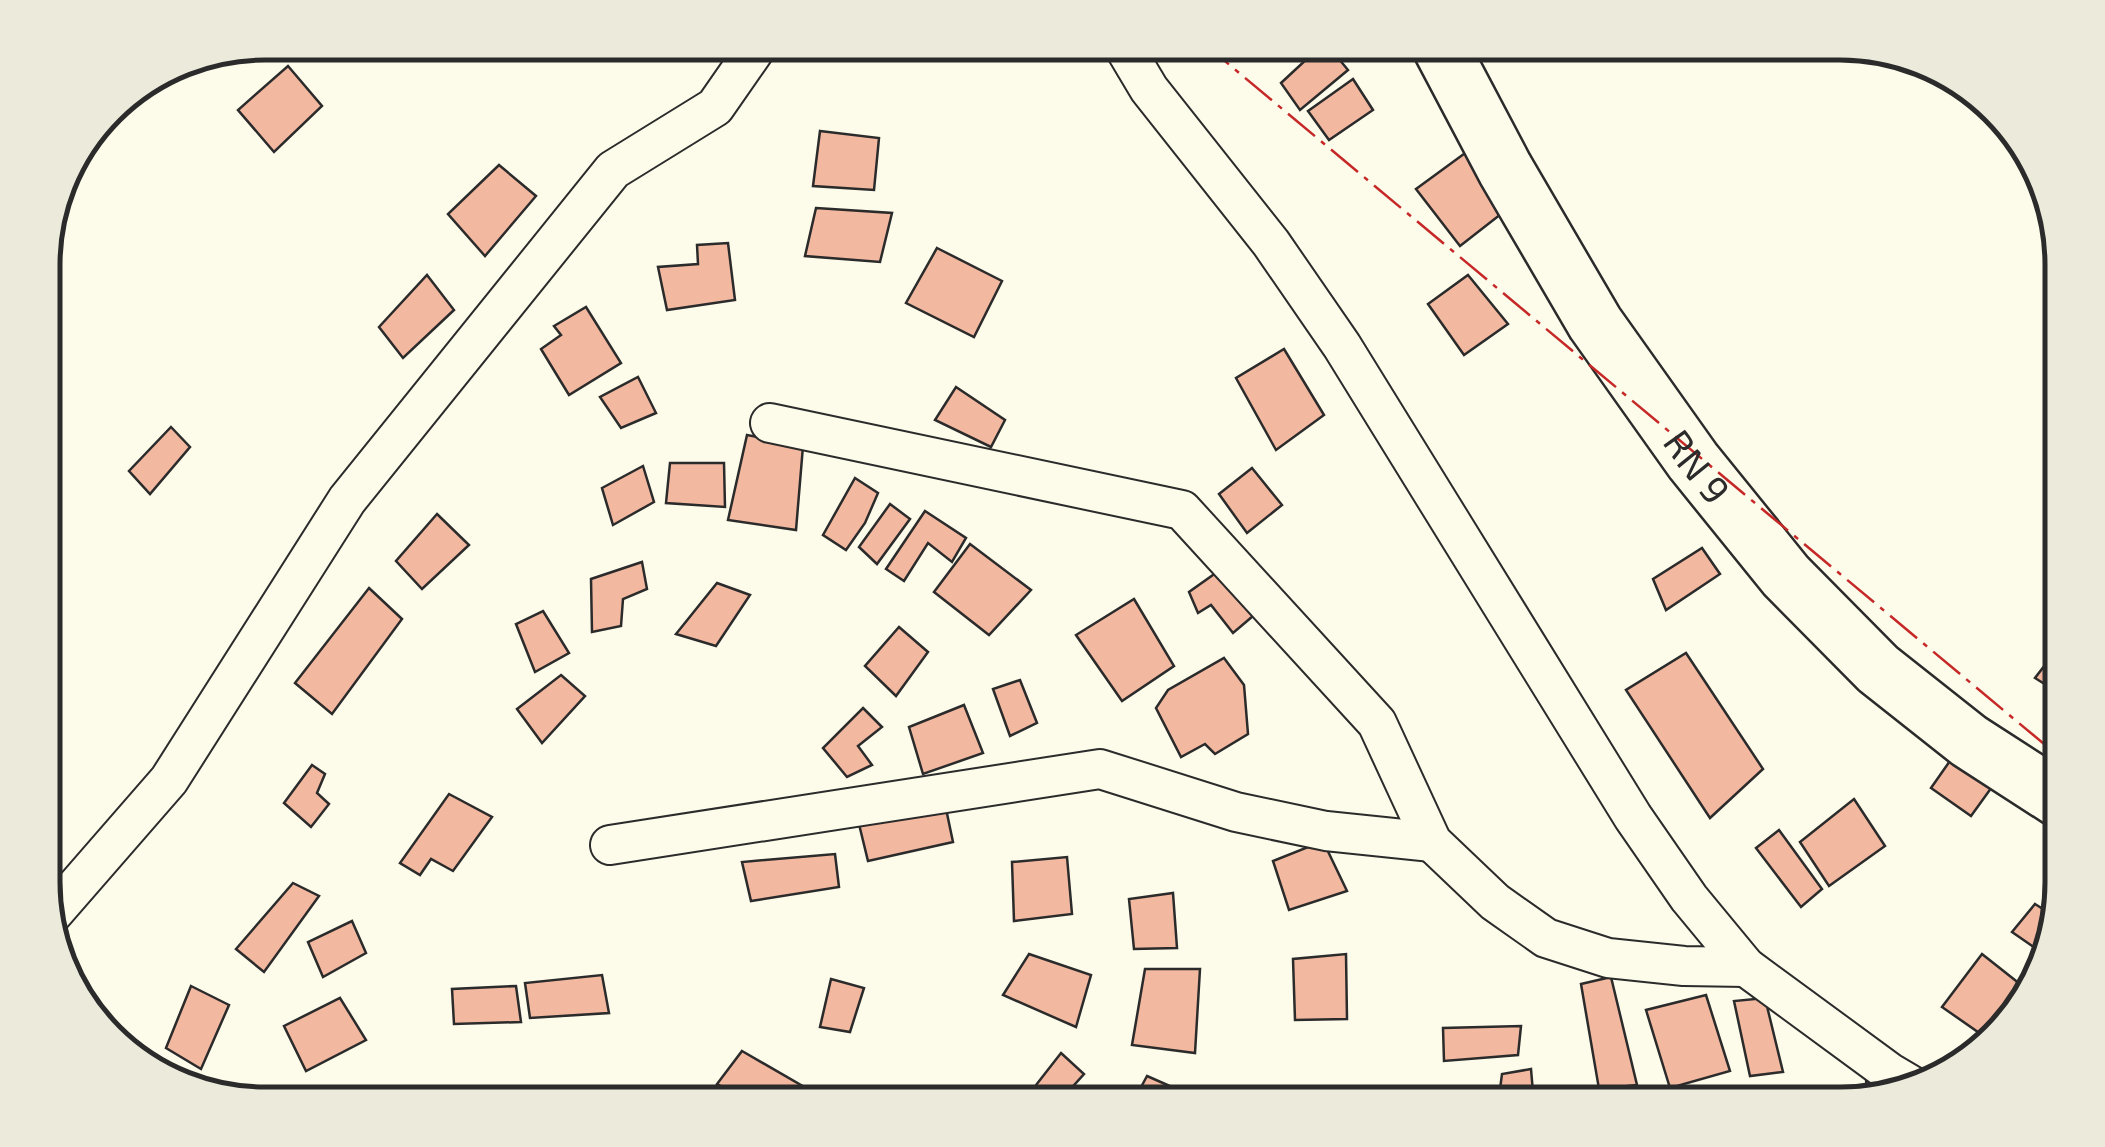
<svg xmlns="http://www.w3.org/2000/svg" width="2105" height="1147" viewBox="0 0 2105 1147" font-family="'Exo 2',sans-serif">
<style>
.building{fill:#f2b8a0;stroke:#2b2b2b;stroke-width:2.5}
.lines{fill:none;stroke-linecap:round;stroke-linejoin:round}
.street-casing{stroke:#2b2b2b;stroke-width:42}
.primary-casing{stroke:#2b2b2b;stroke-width:60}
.street{stroke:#fdfbea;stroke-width:38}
.primary{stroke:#fdfbea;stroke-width:55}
.power{stroke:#c62828;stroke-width:2.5;stroke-dasharray:35 8 5 8;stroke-linecap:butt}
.labels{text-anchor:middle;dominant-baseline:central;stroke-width:8;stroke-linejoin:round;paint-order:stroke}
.street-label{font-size:38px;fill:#2b2b2b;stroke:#fdfbea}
.rim{fill:none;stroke:#2b2b2b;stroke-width:5}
</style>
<rect width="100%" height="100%" fill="#fdfbea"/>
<g class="building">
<path d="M1325,42L1348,70L1300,110L1281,83Z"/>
<path d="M288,66L322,106L274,152L238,110Z"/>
<path d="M1353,79L1373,110L1329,140L1308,111Z"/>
<path d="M820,131L879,138L874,190L813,186Z"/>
<path d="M1472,148L1510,207L1460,246L1416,189Z"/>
<path d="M499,165L536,196L485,256L448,214Z"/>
<path d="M816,208L892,213L880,262L805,256Z"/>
<path d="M728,243L735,300L667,310L658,267L698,264L697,245Z"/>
<path d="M937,248L1002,281L974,337L906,303Z"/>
<path d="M427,275L454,310L403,358L379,327Z"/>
<path d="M1468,275L1508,324L1464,355L1428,304Z"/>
<path d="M586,307L621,363L569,395L541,349L561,335L554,326Z"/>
<path d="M1284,349L1324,415L1276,450L1236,378Z"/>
<path d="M638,377L656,413L621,428L600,397Z"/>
<path d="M956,387L1005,420L991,447L935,420Z"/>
<path d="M171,427L190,447L150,494L129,471Z"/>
<path d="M747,435L803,446L796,530L728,520Z"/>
<path d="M670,463H724L725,507L666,503Z"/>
<path d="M643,466L654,502L613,525L602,488Z"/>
<path d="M1252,468L1282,505L1247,533L1219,494Z"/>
<path d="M855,478L878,493L865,523L846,550L823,535Z"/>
<path d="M890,504L910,519L877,564L859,547Z"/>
<path d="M925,511L966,538L952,562L928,543L904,581L886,569Z"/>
<path d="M437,514L469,545L422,589L396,561Z"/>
<path d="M970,544L1031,590L989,635L934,592Z"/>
<path d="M1702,548L1720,574L1666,610L1653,579Z"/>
<path d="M642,562L647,589L623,599L621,626L592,632L591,579Z"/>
<path d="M1220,570L1253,616L1233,633L1211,605L1198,613L1189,592Z"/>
<path d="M717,583L750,595L716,646L676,634Z"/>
<path d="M369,588L402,619L332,714L295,683Z"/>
<path d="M1134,599L1174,666L1122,701L1076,635Z"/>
<path d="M543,611L569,653L535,672L516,624Z"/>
<path d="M899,627L928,652L896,696L865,666Z"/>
<path d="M2062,643V695L2035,678Z"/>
<path d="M1686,653L1763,769L1710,818L1626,690Z"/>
<path d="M1224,658L1244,685L1248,734L1215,754L1205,744L1181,757L1156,708L1168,690Z"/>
<path d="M561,675L585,696L542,743L517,709Z"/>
<path d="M1020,680L1037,723L1010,736L993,689Z"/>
<path d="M964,705L983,753L923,774L909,727Z"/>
<path d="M863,708L882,727L858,746L872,765L847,777L823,748Z"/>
<path d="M1959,748L1997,780L1971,816L1931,788Z"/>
<path d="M312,765L325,774L317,793L329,804L311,827L284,803Z"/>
<path d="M449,794L492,817L453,871L431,859L420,875L400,863Z"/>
<path d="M1854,799L1885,846L1829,886L1800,842Z"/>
<path d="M945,804L953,842L868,861L858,820Z"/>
<path d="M1779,830L1822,889L1801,907L1756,848Z"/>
<path d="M1323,841L1347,891L1289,910L1273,861Z"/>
<path d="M835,854L839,887L751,901L742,862Z"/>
<path d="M1067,857L1072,914L1014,921L1012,862Z"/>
<path d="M293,883L319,896L264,972L236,949Z"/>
<path d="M1173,893L1177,948L1134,949L1129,899Z"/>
<path d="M2035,904L2054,916L2045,955L2012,932Z"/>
<path d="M352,921L366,953L323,977L308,942Z"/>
<path d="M1029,954L1091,975L1076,1027L1003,995Z"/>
<path d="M1346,954L1347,1019L1295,1020L1293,959Z"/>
<path d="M1982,954L2030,992L1988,1039L1942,1007Z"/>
<path d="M1145,969H1200L1195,1053L1132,1045Z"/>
<path d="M602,975L609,1013L530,1018L525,983Z"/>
<path d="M1611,977L1637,1085L1599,1089L1581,984Z"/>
<path d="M831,979L864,988L850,1032L820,1027Z"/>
<path d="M191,986L229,1005L201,1069L166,1048Z"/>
<path d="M516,986L521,1022L454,1024L452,989Z"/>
<path d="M1706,995L1730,1071L1670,1088L1646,1010Z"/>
<path d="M340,998L366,1040L306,1071L284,1026Z"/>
<path d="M1765,998L1783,1072L1750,1076L1734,1001Z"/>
<path d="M1521,1026L1518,1055L1444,1061L1443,1028Z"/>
<path d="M742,1051L806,1088L797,1104H754L717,1084Z"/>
<path d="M1061,1053L1084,1074L1057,1104H1024L1022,1103Z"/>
<path d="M1531,1069L1534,1104H1498L1502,1074Z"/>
<path d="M1147,1076L1188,1094L1185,1104H1132Z"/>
<path d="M1866,1077L1899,1089L1867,1100Z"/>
<path d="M1363,1097V1104H1324V1101Z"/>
</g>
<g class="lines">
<g class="street-casing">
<g id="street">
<path d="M1121,42L1149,89L1271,243L1342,346L1633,817L1689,898L1746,967L1889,1072L1911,1085"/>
<path d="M770,423L1182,510L1377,723L1432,842L1495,902L1546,938L1608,958L1684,966L1746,967"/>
<path d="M610,845L1100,769L1236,812L1326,831L1432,842"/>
<path d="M48,919L169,780L347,500L613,170L715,107L756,48L757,42"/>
</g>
</g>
<g class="primary-casing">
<g id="primary">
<path id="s1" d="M1438,42L1505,169L1595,323L1693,461L1786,576L1878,669L1969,741L2062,801"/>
</g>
</g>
<use href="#street" class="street"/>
<use href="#primary" class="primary"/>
<path class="power" d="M1202,42L2062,759"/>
</g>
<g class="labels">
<g class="street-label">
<text stroke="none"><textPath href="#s1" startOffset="498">RN 9</textPath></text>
</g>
</g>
<path d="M0 0H2105V1147H0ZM265 60H1840A205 205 0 0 1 2045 265V882A205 205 0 0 1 1840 1087H265A205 205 0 0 1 60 882V265A205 205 0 0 1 265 60Z" fill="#eceadb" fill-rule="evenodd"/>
<path class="rim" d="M265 60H1840A205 205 0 0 1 2045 265V882A205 205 0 0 1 1840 1087H265A205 205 0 0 1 60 882V265A205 205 0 0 1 265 60Z"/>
</svg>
